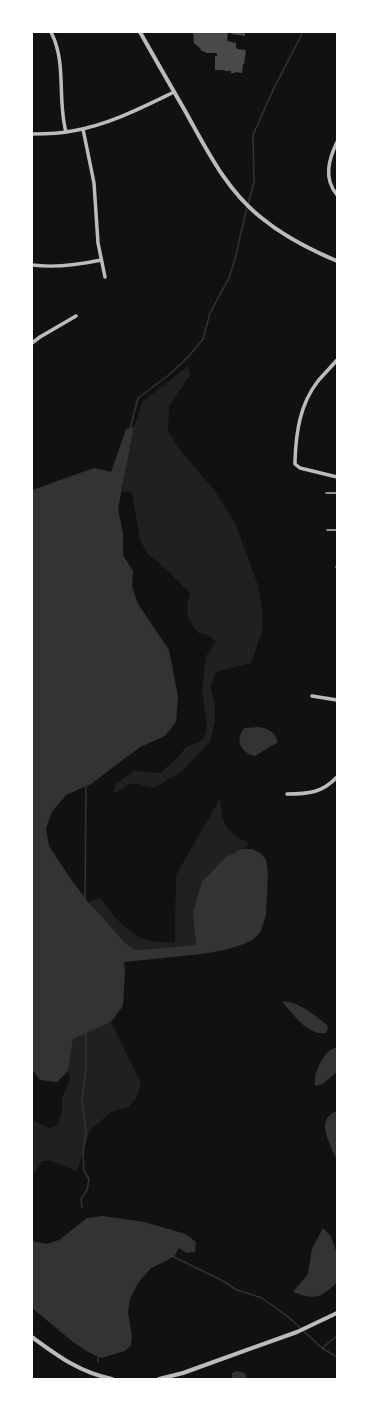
<svg xmlns="http://www.w3.org/2000/svg" width="369" height="1411" viewBox="0 0 369 1411" font-family="Jost,sans-serif">
<style>
.green{fill:#202020}
.water{fill:#333}
.lines{fill:none;stroke-linecap:round;stroke-linejoin:round}
.stream{stroke:#333;stroke-width:1.5}
.building{fill:#4a4a4a}
.service{stroke:#bcbcbc;stroke-width:1.5}
.minor{stroke:#bcbcbc;stroke-width:3.5}
.tertiary{stroke:#bcbcbc;stroke-width:4}
</style>
<rect width="100%" height="100%" fill="#111"/>
<g class="green">
<path d="M188,366L190,375L169,407L168,431L181,451L215,491L235,523L258,585L263,614L262,632L251,663L216,672L210,687L215,703V721L210,742L181,772L154,788L138,784H129L114,794L115,784L134,771L160,773L177,758L186,747L203,740L207,726L202,691L206,656L216,642L206,634L198,633C187,616 184,614 190,593L167,570L146,552L140,539L132,493L122,491L134,427L142,402Z"/>
<path d="M220,799C223,826 225,832 250,844L242,849L226,857L195,936L196,945L137,950L126,944L97,911L88,902L100,898C112,914 127,934 147,940C155,943 167,942 175,942L176,875Z"/>
<path d="M111,1022L141,1083L137,1097L129,1107L111,1112L90,1130L77,1171L51,1161H42L34,1174H32V1119L37,1123L50,1128L58,1125L62,1113V1098L70,1079L68,1071L73,1039Z"/>
</g>
<g class="water">
<path d="M134,427L118,509L123,533V555L133,571L132,587L138,604L169,650L178,696L176,722L165,736L140,747L91,784L66,795L52,812L46,828L49,846L68,875L88,902L97,911L126,944L137,950L196,945L193,912L202,882L226,857L242,849H252L261,853L266,860L268,874L266,914L261,931L254,939L244,944L225,950L202,954L124,962L125,973L123,1006L111,1022L73,1039L68,1071L57,1082L40,1080L33,1071L32,1065V490L94,468L111,472L126,429Z"/>
<path d="M258,727C267,728 275,732 278,742L255,756C240,753 235,740 244,728Z"/>
<path d="M284,1001C301,1003 314,1015 327,1025L328,1029L326,1033C308,1036 294,1015 283,1003Z"/>
<path d="M335,1048L337,1049V1072L324,1083L316,1086L315,1084C313,1074 324,1050 335,1048Z"/>
<path d="M337,1111V1159C334,1155 332,1150 330,1145C325,1132 320,1117 337,1111Z"/>
<path d="M103,1216L144,1222L186,1234L196,1242L195,1252L186,1253L179,1248L175,1255L166,1261L151,1268L138,1283L130,1299L128,1313L132,1336L131,1345L125,1351L101,1358L88,1352L73,1342L32,1308V1241L47,1244L59,1240L87,1218Z"/>
<path d="M323,1228L331,1236L337,1254V1282C321,1299 314,1300 293,1292L308,1274L312,1249Z"/>
<path d="M237,1371L245,1373L247,1379H232V1373Z"/>
</g>
<g class="lines">
<g class="stream">
<path d="M248,204L254,182L253,135L274,88L303,32"/>
<path d="M130,429L138,398L170,374L189,356L203,339L210,313L229,278L235,259L247,207"/>
<path d="M85,901L86,785"/>
<path d="M82,1208L81,1199L87,1190L89,1179L84,1171L83,1154L86,1131L82,1100L86,1068V1033"/>
<path d="M172,1256L223,1281L237,1290L262,1298L287,1316L322,1348L337,1357"/>
<path d="M322,1348L337,1336"/>
<path d="M98,1356V1362"/>
</g>
</g>
<g class="building">
<path d="M193,32H228L227,41L236,43V47L237,49L246,50L244,64H243L242,73L235,72V73H231V71H225L224,70H215V56H217V53H207L200,50L201,49L194,43Z"/>
<path d="M231,32H245V36L231,34Z"/>
</g>
<g class="lines">
<g class="service">
<path d="M326,493H337"/>
<path d="M327,530H337"/>
<path d="M336,567H337"/>
</g>
<g class="minor">
<path d="M51,32C67,63 57,99 66,132"/>
<path d="M83,129L94,183L98,243L105,277"/>
<path d="M32,134C45,134 59,134 72,131C108,125 141,108 174,92"/>
<path d="M337,142C329,159 323,178 337,195"/>
<path d="M32,265C55,268 78,265 101,260"/>
<path d="M32,343L40,337L76,316"/>
<path d="M337,360C331,367 324,374 318,381C300,404 296,432 295,461V464L300,468L337,477"/>
<path d="M312,696L337,700"/>
<path d="M287,794C308,794 322,793 337,777"/>
</g>
<g class="tertiary">
<path d="M140,32C154,57 169,83 184,109C206,148 226,191 263,219C285,237 311,250 337,261"/>
<path d="M32,1337C58,1356 79,1372 112,1379"/>
<path d="M159,1379L183,1373L297,1332L337,1313"/>
</g>
</g>
<rect width="369" height="1411" fill="none" stroke="#ffffff" stroke-width="66"/>
</svg>
